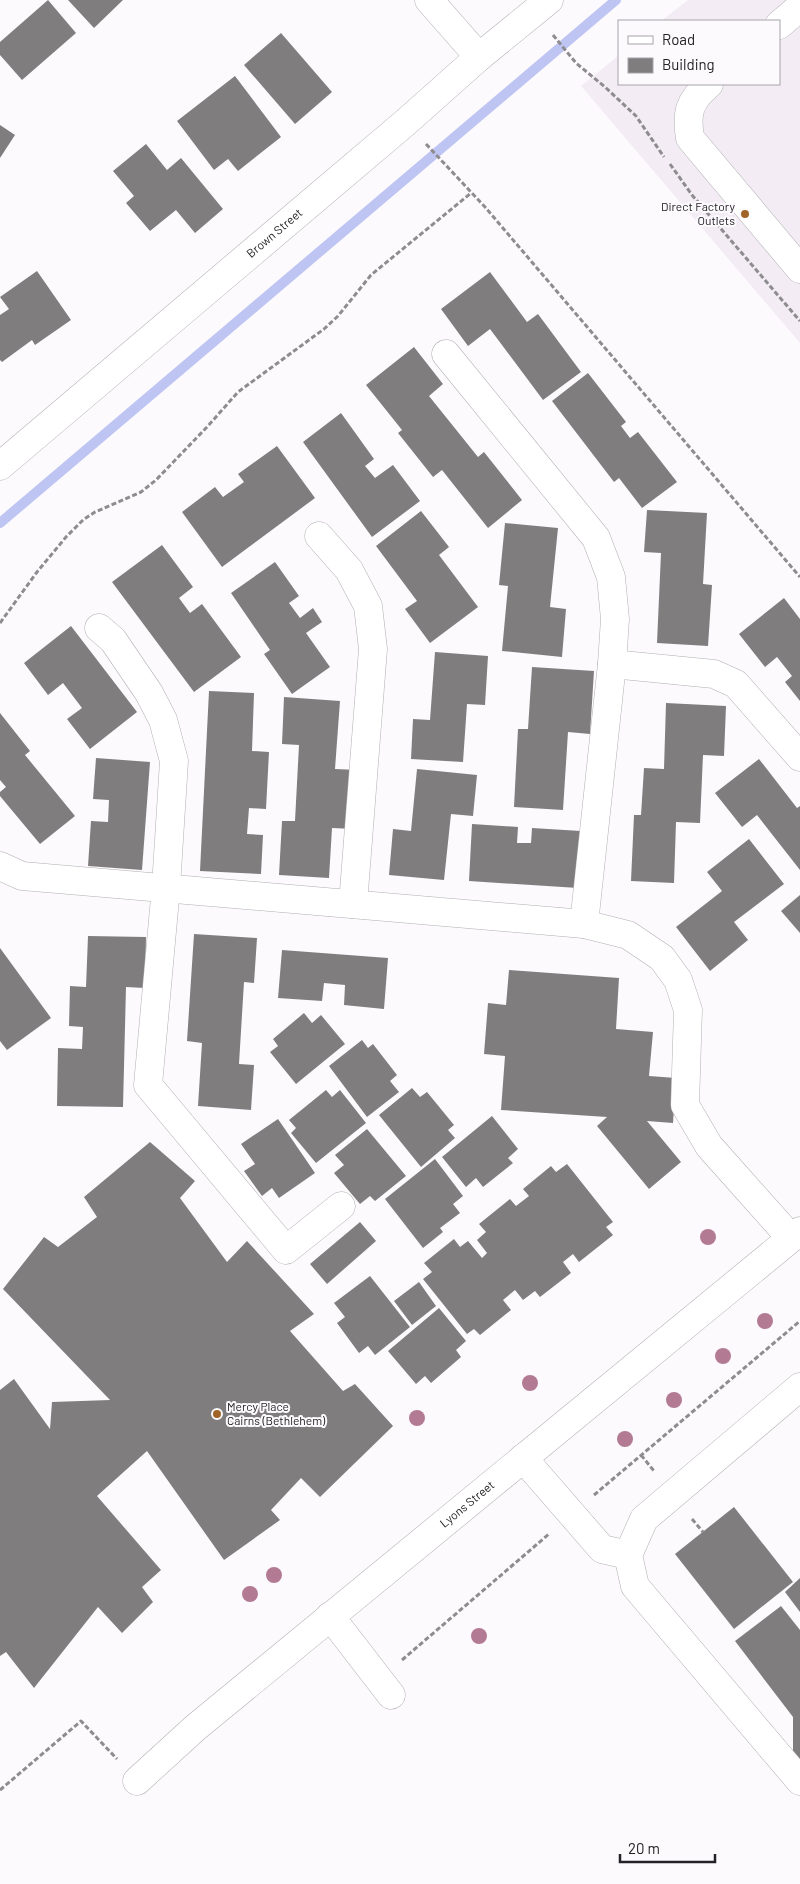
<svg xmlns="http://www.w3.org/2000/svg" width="800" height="1884" viewBox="0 0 800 1884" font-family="Barlow,sans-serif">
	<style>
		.built { fill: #f3ecf5 }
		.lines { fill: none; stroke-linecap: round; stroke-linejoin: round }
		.stream { stroke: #bec5f3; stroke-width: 10 }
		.building { fill: #807d7f }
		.minor-casing { stroke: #b1afb2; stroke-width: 29 }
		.path { stroke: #8e8c8f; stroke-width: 3; stroke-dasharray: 5 2.5; stroke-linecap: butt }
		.minor { stroke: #fff; stroke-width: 28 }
		.tree { fill: #b37a94 }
		.poi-dot { fill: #a16428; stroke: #fdfafe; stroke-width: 2 }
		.labels { text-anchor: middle; stroke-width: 4; stroke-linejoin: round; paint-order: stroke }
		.poi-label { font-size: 12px; fill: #232224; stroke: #fdfafe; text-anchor: end }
		.street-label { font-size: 12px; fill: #232224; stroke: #fdfafe }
	</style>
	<rect width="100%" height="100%" fill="#fdfafe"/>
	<path class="built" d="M688,0H800V343L581,86L619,55V84H779V21H661Z"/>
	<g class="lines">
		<path class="stream" d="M0,523L616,0"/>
	</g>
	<g class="building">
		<path d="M48,0L76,33L22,80L0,55V42Z"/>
		<path d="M68,0H123L94,28Z"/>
		<path d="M281,33L332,92L295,124L244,65Z"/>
		<path d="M235,76L281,137L238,171L228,159L214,170L177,121Z"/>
		<path d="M0,125L15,135L0,158Z"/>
		<path d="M146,144L167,170L181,158L223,209L195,233L176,210L150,231L126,203L134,196L113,171Z"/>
		<path d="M37,271L71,320L35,345L32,340L2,362L0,360V315L9,309L0,297Z"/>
		<path d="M490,272L527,322L538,314L581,372L543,400L490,329L468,346L441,309Z"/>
		<path d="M414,347L443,384L429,396L478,457L484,452L522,500L488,528L442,470L433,477L398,433L402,430L366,385Z"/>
		<path d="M588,373L626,422L621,426L630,438L638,432L677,482L642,508L619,478L614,482L552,401Z"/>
		<path d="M341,413L374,459L365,466L375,478L393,465L420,501L372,537L303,442Z"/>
		<path d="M277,446L315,498L222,567L182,512L215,487L223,497L244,482L238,474Z"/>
		<path d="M647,510L707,513L703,584L712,585L708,646L657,643L661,553L644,552Z"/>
		<path d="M421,511L449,547L439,555L478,607L430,643L405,609L417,601L376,546Z"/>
		<path d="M505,523L558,528L550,607L566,609L562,657L502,651L508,586L499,585Z"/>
		<path d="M162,545L193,587L179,598L190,613L202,604L241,657L194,692L112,582Z"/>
		<path d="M275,562L299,596L289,603L300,618L313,608L322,622L306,633L330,667L292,694L264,654L270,650L231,593Z"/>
		<path d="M784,598L800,619V701L785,682L792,676L777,657L765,667L739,634Z"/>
		<path d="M71,626L137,712L90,749L67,719L82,708L63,683L48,695L24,663Z"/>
		<path d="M435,652L488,656L485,705L467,704L463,762L411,759L413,719L430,720Z"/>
		<path d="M532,667L594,671L590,734L568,732L563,810L514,807L518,729H528Z"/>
		<path d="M209,691L254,693L252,751L269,752L266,809L249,808L247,834L263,835L261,874L200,871Z"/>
		<path d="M284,697L340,701L335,769L358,770L354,829L332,828L329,878L279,875L282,821H295L299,745L282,744Z"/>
		<path d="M666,703L726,706L724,756L703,755L700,823L676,822L674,883L631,881L634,815H641L644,768L664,769Z"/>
		<path d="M0,713L30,751L25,755L75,816L40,844L0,796V792L6,787L0,780Z"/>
		<path d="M96,758L150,762L142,870L88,866L91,821L108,822L109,800L93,799Z"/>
		<path d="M759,759L797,808L800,806V870L757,815L742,827L715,793Z"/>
		<path d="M417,769L477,775L473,816L451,814L444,880L389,875L393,829L411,831Z"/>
		<path d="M472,824L518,827L517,843H531L532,828L581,831L578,888L469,881Z"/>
		<path d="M749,839L784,884L734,922L748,940L710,971L676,927L722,891L707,872Z"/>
		<path d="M800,895V933L781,911Z"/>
		<path d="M194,934L257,938L254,983L244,982L239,1064L254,1065L251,1110L198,1106L202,1043L187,1041Z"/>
		<path d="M88,936L146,937L145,988L126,987L123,1107L57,1106L58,1048L82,1049L83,1027L69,1026L70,986L86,987Z"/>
		<path d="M0,948L51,1018L7,1050L0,1041Z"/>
		<path d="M282,950L388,958L384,1009L344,1005L345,985L324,983L322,1001L278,998Z"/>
		<path d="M509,970L619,978L616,1029L653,1032L649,1076L676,1078L673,1123L647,1121L681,1162L649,1189L597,1126L607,1117L501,1110L505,1056L484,1054L488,1003L506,1005Z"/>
		<path d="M304,1013L312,1023L321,1015L345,1044L296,1084L270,1052L278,1046L273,1039Z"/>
		<path d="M362,1040L368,1048L373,1044L397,1075L390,1081L399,1092L367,1117L329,1066Z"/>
		<path d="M412,1088L420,1097L427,1092L454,1125L448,1130L455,1138L421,1167L379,1115Z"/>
		<path d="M326,1090L332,1097L340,1090L366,1123L316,1163L291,1133L296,1128L289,1120Z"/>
		<path d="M492,1116L518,1149L508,1158L513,1163L483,1187L476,1178L466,1187L442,1157Z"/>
		<path d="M278,1119L315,1173L279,1198L272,1188L262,1196L244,1171L255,1164L241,1144Z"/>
		<path d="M367,1129L406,1176L375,1201L370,1196L360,1204L334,1173L344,1165L335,1155Z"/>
		<path d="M150,1142L195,1181L180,1198L227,1262L247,1241L314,1314L290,1331L343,1391L355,1384L393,1426L320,1497L301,1478L271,1510L280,1520L224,1560L147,1451L97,1496L161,1570L142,1587L153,1602L122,1633L98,1607L34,1688L6,1652L0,1656V1390L14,1379L50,1429L52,1402L110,1400L3,1289L44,1237L58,1247L97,1217L84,1197Z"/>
		<path d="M435,1159L463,1196L453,1204L460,1213L440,1228L443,1232L423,1248L385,1199Z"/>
		<path d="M567,1164L613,1222L606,1227L613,1235L579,1262L573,1254L563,1262L571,1273L540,1297L535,1291L523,1300L515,1290L503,1300L511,1310L480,1335L474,1329L467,1334L423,1279L432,1272L424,1263L454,1239L460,1247L468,1241L482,1258L487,1253L477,1240L486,1232L479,1224L510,1199L516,1206L529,1196L523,1189L551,1166L556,1172Z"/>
		<path d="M360,1222L376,1241L327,1284L310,1264Z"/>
		<path d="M370,1276L410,1327L375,1355L368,1346L359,1353L337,1323L345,1317L334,1303Z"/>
		<path d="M419,1282L436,1306L412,1325L394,1301Z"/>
		<path d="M439,1308L466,1341L456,1350L461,1357L431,1383L425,1376L416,1384L388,1351Z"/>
		<path d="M734,1507L793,1582L734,1629L675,1554Z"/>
		<path d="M800,1578V1612L785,1592Z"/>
		<path d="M781,1606L800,1630V1768L793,1767V1717L735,1641Z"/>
	</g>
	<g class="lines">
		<defs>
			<g id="minor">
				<path d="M429,0L479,57"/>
				<path d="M779,25L800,7"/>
				<path d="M709,84C689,101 686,113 690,138L800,269"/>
				<path d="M446,354L596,538L611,577L615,619L612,664L584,924"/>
				<path id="s1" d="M0,466L406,122L479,57L549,0"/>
				<path d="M319,536L349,570L368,606L373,649L353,904"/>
				<path d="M99,628L113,640L149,693L163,720L174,761L166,887L148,1085L286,1250L341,1206"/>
				<path d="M612,664L714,674L736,684L800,757"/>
				<path d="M0,866L22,876L584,924L628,935L662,958L678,980L688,1010L685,1105L709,1146L791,1238"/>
				<path d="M800,1387L644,1519L628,1555L635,1586L800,1781"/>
				<path d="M523,1458L602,1549L628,1555"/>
				<path d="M330,1616L391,1695"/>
				<path id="s2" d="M137,1781L195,1728L800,1231"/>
			</g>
		</defs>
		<use href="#minor" class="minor-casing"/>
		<g class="path">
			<path d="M553,35L576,63L605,87L636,116L664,157"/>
			<path d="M426,144L485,207L800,577"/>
			<path d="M670,164L692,195L800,321"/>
			<path d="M0,623L37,572L66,537L83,520L95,512L141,492L156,480L207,427L238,392L324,329L338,316L371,275L471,193"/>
			<path d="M641,1455L654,1471"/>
			<path d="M594,1495L800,1321"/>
			<path d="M692,1519L703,1532"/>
			<path d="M402,1660L549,1534"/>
			<path d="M0,1790L81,1721L117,1759"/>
		</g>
		<use href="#minor" class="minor"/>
	</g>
	<g class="tree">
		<circle cx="708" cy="1237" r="8"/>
		<circle cx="765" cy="1321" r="8"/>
		<circle cx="723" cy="1356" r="8"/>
		<circle cx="530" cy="1383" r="8"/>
		<circle cx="674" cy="1400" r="8"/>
		<circle cx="417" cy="1418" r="8"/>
		<circle cx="625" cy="1439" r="8"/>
		<circle cx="274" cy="1575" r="8"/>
		<circle cx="250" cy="1594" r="8"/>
		<circle cx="479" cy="1636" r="8"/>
	</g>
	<g class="poi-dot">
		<circle cx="745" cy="214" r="5"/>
		<circle cx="217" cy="1414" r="5"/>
	</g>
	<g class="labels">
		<g class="poi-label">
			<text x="735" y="211">Direct Factory<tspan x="735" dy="14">Outlets</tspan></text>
			<text x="227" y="1411" text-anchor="start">Mercy Place<tspan x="227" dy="14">Cairns (Bethlehem)</tspan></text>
		</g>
		<g class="street-label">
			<text dy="4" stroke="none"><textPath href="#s1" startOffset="360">Brown Street</textPath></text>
			<text dy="4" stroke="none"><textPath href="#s2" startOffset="431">Lyons Street</textPath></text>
		</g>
	</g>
	<rect x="618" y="20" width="162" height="65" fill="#fdfafe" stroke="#a6a4a7"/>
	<rect x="628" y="36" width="25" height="8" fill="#ffffff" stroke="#a6a4a7"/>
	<text x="662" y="45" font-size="15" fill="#232224">Road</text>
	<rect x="628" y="58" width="25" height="15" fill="#807d7f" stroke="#a6a4a7"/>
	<text x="662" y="70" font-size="15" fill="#232224">Building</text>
	<path d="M620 1854v8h95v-8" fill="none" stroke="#232224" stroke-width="2.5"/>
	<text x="628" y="1854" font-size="15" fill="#232224" stroke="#fdfafe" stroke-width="4" paint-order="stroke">20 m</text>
</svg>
